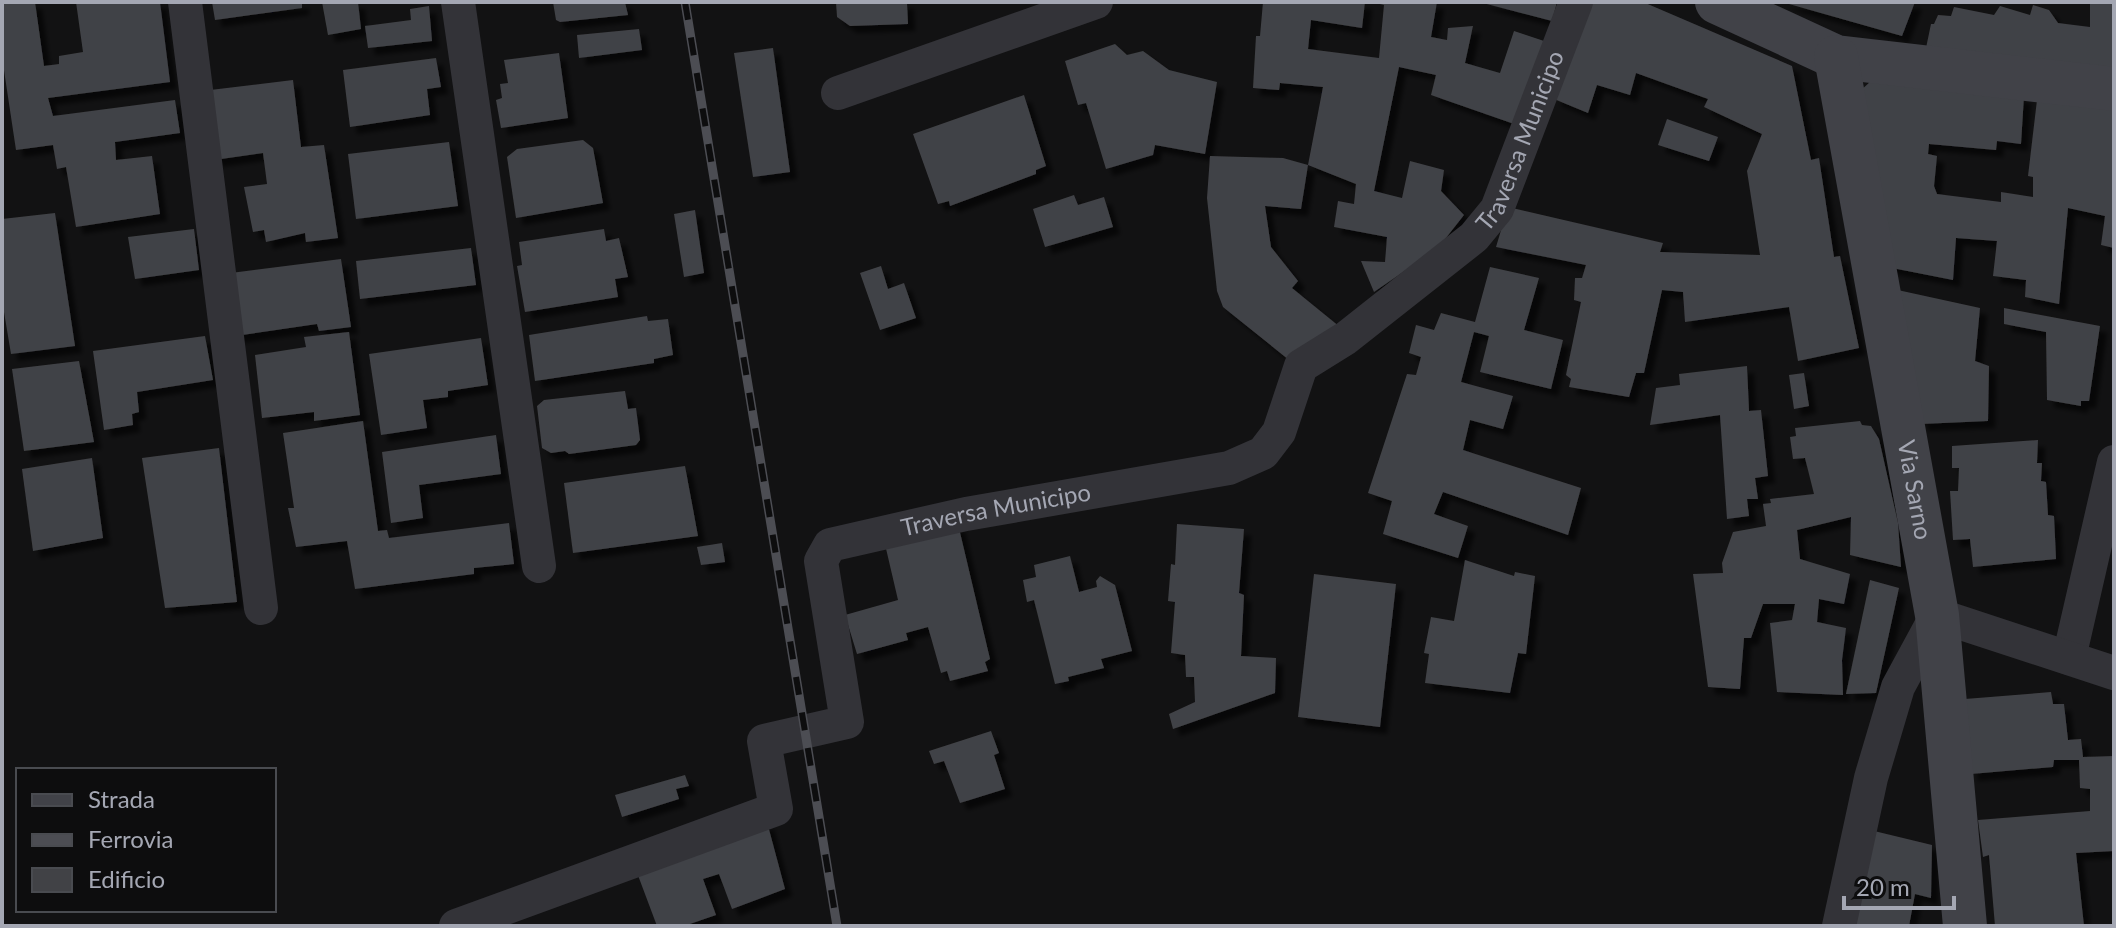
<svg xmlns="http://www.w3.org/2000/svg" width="2116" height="928" viewBox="0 0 2116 928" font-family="Lato,sans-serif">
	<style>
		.building { fill: #414246; filter: url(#shadow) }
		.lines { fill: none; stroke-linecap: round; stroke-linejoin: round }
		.minor { stroke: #333338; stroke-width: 34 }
		.secondary { stroke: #414248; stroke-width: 44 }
		.rail-casing { stroke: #4c4d53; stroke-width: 9 }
		.rail { stroke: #0d0d0e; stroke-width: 6; stroke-dasharray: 18; stroke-linecap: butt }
		.labels { text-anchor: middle; stroke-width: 6; stroke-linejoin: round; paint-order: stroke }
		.street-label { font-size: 24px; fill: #a4a7b3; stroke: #0d0d0e }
	</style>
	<defs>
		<filter id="shadow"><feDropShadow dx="7" dy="7" stdDeviation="2" flood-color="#0009"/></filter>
	</defs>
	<rect width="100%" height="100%" fill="#121213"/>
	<g class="building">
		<path d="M2,2H35L44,66L59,64V56L83,52L76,2H160L170,82L48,98L53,116L175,100L180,133L115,142L116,160L152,156L160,214L76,227L66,167L57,169L53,145L16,150L2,57Z"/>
		<path d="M212,2H302V8L215,20Z"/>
		<path d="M322,2H358L361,29L328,35Z"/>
		<path d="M553,2H625L628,15L560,22L556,20Z"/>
		<path d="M836,2H907L908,24L850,26L837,17Z"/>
		<path d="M1263,2H1365L1362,28L1311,20L1308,49L1379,58L1384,5L1372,2H1437L1431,37L1447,40L1448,28L1473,26L1465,63L1500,73L1514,31L1544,41L1517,125L1431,95L1436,75L1399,67L1374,191L1402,198L1410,161L1444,170L1441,191L1464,215L1438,248L1374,292L1361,261L1385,262L1387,237L1334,227L1338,201L1354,204L1356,184L1308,165L1323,87L1280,83L1279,90L1253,88L1256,36H1260Z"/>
		<path d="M1479,2H1557L1552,21Z"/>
		<path d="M1586,2H1643L1792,66L1811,160L1819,158L1834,257L1840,256L1859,348L1798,361L1789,307L1685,322L1683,292L1662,290L1644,373H1636L1629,397L1569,387L1571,379L1566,375L1581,302L1574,300L1575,278H1582L1586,265L1496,247L1508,207L1663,243L1660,252L1760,255L1747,171L1762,134L1704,107L1708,99L1636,73L1630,95L1597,85L1588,113L1554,99Z"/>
		<path d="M1782,2H1915L1902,36Z"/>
		<path d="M2090,2H2114V74L1926,48L1931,24H1934L1938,15L1951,16L1954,7L1994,15L2000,6L2030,15L2033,5L2049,10L2058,23L2090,27Z"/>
		<path d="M429,6L432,41L368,48L365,26L411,20L410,9Z"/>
		<path d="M639,29L642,50L579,58L577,35Z"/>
		<path d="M1115,44L1127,55L1143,51L1169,70L1217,82L1205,154L1155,145L1153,155L1106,169L1086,103L1078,105L1065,61Z"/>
		<path d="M773,48L790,172L753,177L734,53Z"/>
		<path d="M559,53L568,118L501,128L496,100L502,98L500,84L508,83L504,60Z"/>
		<path d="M436,58L441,87L427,89L430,115L350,127L343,70Z"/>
		<path d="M293,80L301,147L324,145L338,238L306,242L305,233L266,242L264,230L253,232L244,187L267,184L263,153L214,160L202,91Z"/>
		<path d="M1871,81L2024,96L2021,144L1997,141L1996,150L1929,144L1928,154L1937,156L1934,186L1937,194L2001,202V192L2033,197V177L2028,176L2037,100L2114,108V248L2101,245L2105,216L2068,208L2059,304L2025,297L2026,280L1993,276L1997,241L1956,238L1953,280L1882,266L1859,92Z"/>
		<path d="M1024,95L1046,166L1036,170V174L950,206L949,201L938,204L913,134Z"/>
		<path d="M1667,119L1718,137L1709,161L1658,145Z"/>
		<path d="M583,140L593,148L603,203L516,218L507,157L517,149Z"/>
		<path d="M449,142L458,206L356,219L348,154Z"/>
		<path d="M1210,156L1283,158L1308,165L1301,209L1265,206L1271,247L1298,281L1292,288L1340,327L1289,360L1223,307L1217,291L1207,198Z"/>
		<path d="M1074,195L1078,205L1104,197L1113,227L1045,247L1033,209Z"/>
		<path d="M695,210L704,273L684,277L674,214Z"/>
		<path d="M55,213L75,346L11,354L2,300V219Z"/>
		<path d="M194,229L199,270L135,279L128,237Z"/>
		<path d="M604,229L606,241L619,238L628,277L615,279L618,297L525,312L517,266L522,265L519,242Z"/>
		<path d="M471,248L476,285L360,299L356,261Z"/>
		<path d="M341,259L351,327L319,331L317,324L235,336L223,274Z"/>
		<path d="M881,266L888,289L904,283L916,318L880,330L860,273Z"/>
		<path d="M1490,267L1539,278L1524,330L1563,340L1551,389L1480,372L1489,336L1474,332L1461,382L1513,396L1503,429L1470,420L1463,450L1581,488L1568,535L1443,492L1434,514L1468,526L1458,558L1383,534L1392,501L1368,493L1407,374L1416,375L1421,357L1409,353L1416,325L1434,330L1441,313L1475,322Z"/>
		<path d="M1893,289L1980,308L1975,361L1989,366L1988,421L1921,424Z"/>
		<path d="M2004,308L2100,326L2089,401H2081V406L2047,400L2046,332L2004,324Z"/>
		<path d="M647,316L648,321L668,319L673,355L654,359V363L535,381L529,335Z"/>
		<path d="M349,332L360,415L314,421V412L262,418L255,355L306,347L304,337Z"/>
		<path d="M205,336L213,380L137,392L139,412L132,414L133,425L104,430L93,351Z"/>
		<path d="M481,338L488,385L448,391V397L423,400L427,428L381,435L369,354Z"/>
		<path d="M79,361L94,442L24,451L12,369Z"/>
		<path d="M1747,366L1749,411L1761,410L1768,476L1755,478L1758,499H1747L1749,516L1727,519L1720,415L1650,425L1656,388L1680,385L1679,374Z"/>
		<path d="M1804,373L1809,406L1794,409L1789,375Z"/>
		<path d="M625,391L628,409L636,408L640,440L636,445L569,454L565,451L551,453L542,448L537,406L544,400Z"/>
		<path d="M363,421L378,531L387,530L389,538L509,523L514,564L474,568V574L355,589L347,541L296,547L288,508H294L283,433Z"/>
		<path d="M1860,421L1862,425L1871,426L1879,439L1898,523L1901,567L1850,555L1851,517L1797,530L1800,559L1850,574L1844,604L1819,599L1817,622L1846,628L1842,660L1843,695L1777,692L1770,623L1792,620L1795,604H1763L1751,638H1744L1740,689L1708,687L1693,574L1723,573L1722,563L1733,532L1766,526L1763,504L1771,503L1770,499L1814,494L1805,458L1793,459L1790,437L1796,436L1795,428Z"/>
		<path d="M496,435L501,474L419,485L423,518L391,523L382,452Z"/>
		<path d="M2038,440L2037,463H2042L2041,481L2046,482L2048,515L2054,516L2056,559L1973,567L1970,539L1953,540L1950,491H1958L1959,468H1952V446Z"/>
		<path d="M219,448L237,602L165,608L142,458Z"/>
		<path d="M92,458L103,538L33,551L22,469Z"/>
		<path d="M685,466L698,536L573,553L564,483Z"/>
		<path d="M958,524L990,659L985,662L988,671L950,681L947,671L941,673L928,627L906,633L908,640L857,654L845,615L898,600L884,540Z"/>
		<path d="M1177,524L1244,529L1239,593L1244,595L1241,656L1276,658L1275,693L1173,729L1169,714L1195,702L1194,677H1186L1185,655L1171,653L1175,602L1168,601L1171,564L1175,565Z"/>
		<path d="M722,543L725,562L701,565L697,547Z"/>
		<path d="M1070,556L1079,592L1097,587L1096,581L1100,576L1115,585L1132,651L1101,659L1104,668L1068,677L1069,681L1055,684L1034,600L1027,602L1023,580L1036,577L1034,565Z"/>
		<path d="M1465,560L1514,576L1515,572L1535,576L1526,654L1518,653L1510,693L1425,683L1429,654L1424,653L1431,617L1454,621Z"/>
		<path d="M1314,574L1396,584L1380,727L1298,717Z"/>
		<path d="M1870,580L1899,588L1876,693L1846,694Z"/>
		<path d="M2051,692L2053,704H2064L2068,740L2081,739L2083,757L2114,756V851L2076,853L2084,926H1995L1989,855L1983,857L1978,820L2090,811V789L2080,788L2079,760H2054L2053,767L1971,774L1965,699Z"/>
		<path d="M991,731L999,753L994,755L1005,789L960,803L944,761L934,764L929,751Z"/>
		<path d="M685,775L689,786L676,789L679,799L622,817L615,795Z"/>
		<path d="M767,822L785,889L732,909L719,874L703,879L716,915L684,926H657L636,870Z"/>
		<path d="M1870,830L1932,845L1931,898L1915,894L1909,926H1853Z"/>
	</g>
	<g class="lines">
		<g class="minor">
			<path d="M185,2L261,608"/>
			<path d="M458,2L539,566"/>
			<path d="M838,93L1096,2"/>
			<path d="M2069,658L2114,462"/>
			<path id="s1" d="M456,926L776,809L764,741L847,722L821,561L830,545L966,514L1229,468L1263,453L1279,432L1301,366L1346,338L1474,237L1497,209L1576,2"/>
			<path d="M1839,926L1871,778L1898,687L1937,615L2114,673"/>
		</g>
		<g class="secondary">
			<path d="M1717,2L1836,57L2114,89"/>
			<path id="s2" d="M1836,57L1937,615L1965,926"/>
		</g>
		<defs>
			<path id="rail" d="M685,2L837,926"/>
		</defs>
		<use href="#rail" class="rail-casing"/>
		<use href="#rail" class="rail"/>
	</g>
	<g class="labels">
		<g class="street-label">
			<text dy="8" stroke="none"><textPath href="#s1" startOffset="1540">Traversa Municipo</textPath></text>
			<text dy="8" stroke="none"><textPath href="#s2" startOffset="440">Via Sarno</textPath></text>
			<text dy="8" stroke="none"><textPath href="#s1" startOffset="846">Traversa Municipo</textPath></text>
		</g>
	</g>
	<rect width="2116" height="928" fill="none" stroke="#a4a7b3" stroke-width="8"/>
	<rect x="16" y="768" width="260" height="144" fill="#0d0d0e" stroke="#494b50" stroke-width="2"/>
	<rect x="32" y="794" width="40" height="12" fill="#414248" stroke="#494b50" stroke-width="2"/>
	<text x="88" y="808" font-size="24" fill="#a4a7b3">Strada</text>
	<rect x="32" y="834" width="40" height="12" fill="#4c4d53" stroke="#494b50" stroke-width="2"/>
	<text x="88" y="848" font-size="24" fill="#a4a7b3">Ferrovia</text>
	<rect x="32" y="868" width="40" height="24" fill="#414246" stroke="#494b50" stroke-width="2"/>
	<text x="88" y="888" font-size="24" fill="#a4a7b3">Edificio</text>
	<path d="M1844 896v12h110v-12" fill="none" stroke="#a4a7b3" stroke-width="4"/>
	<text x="1856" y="896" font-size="24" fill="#a4a7b3" stroke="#0d0d0e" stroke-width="6" paint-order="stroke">20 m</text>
</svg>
